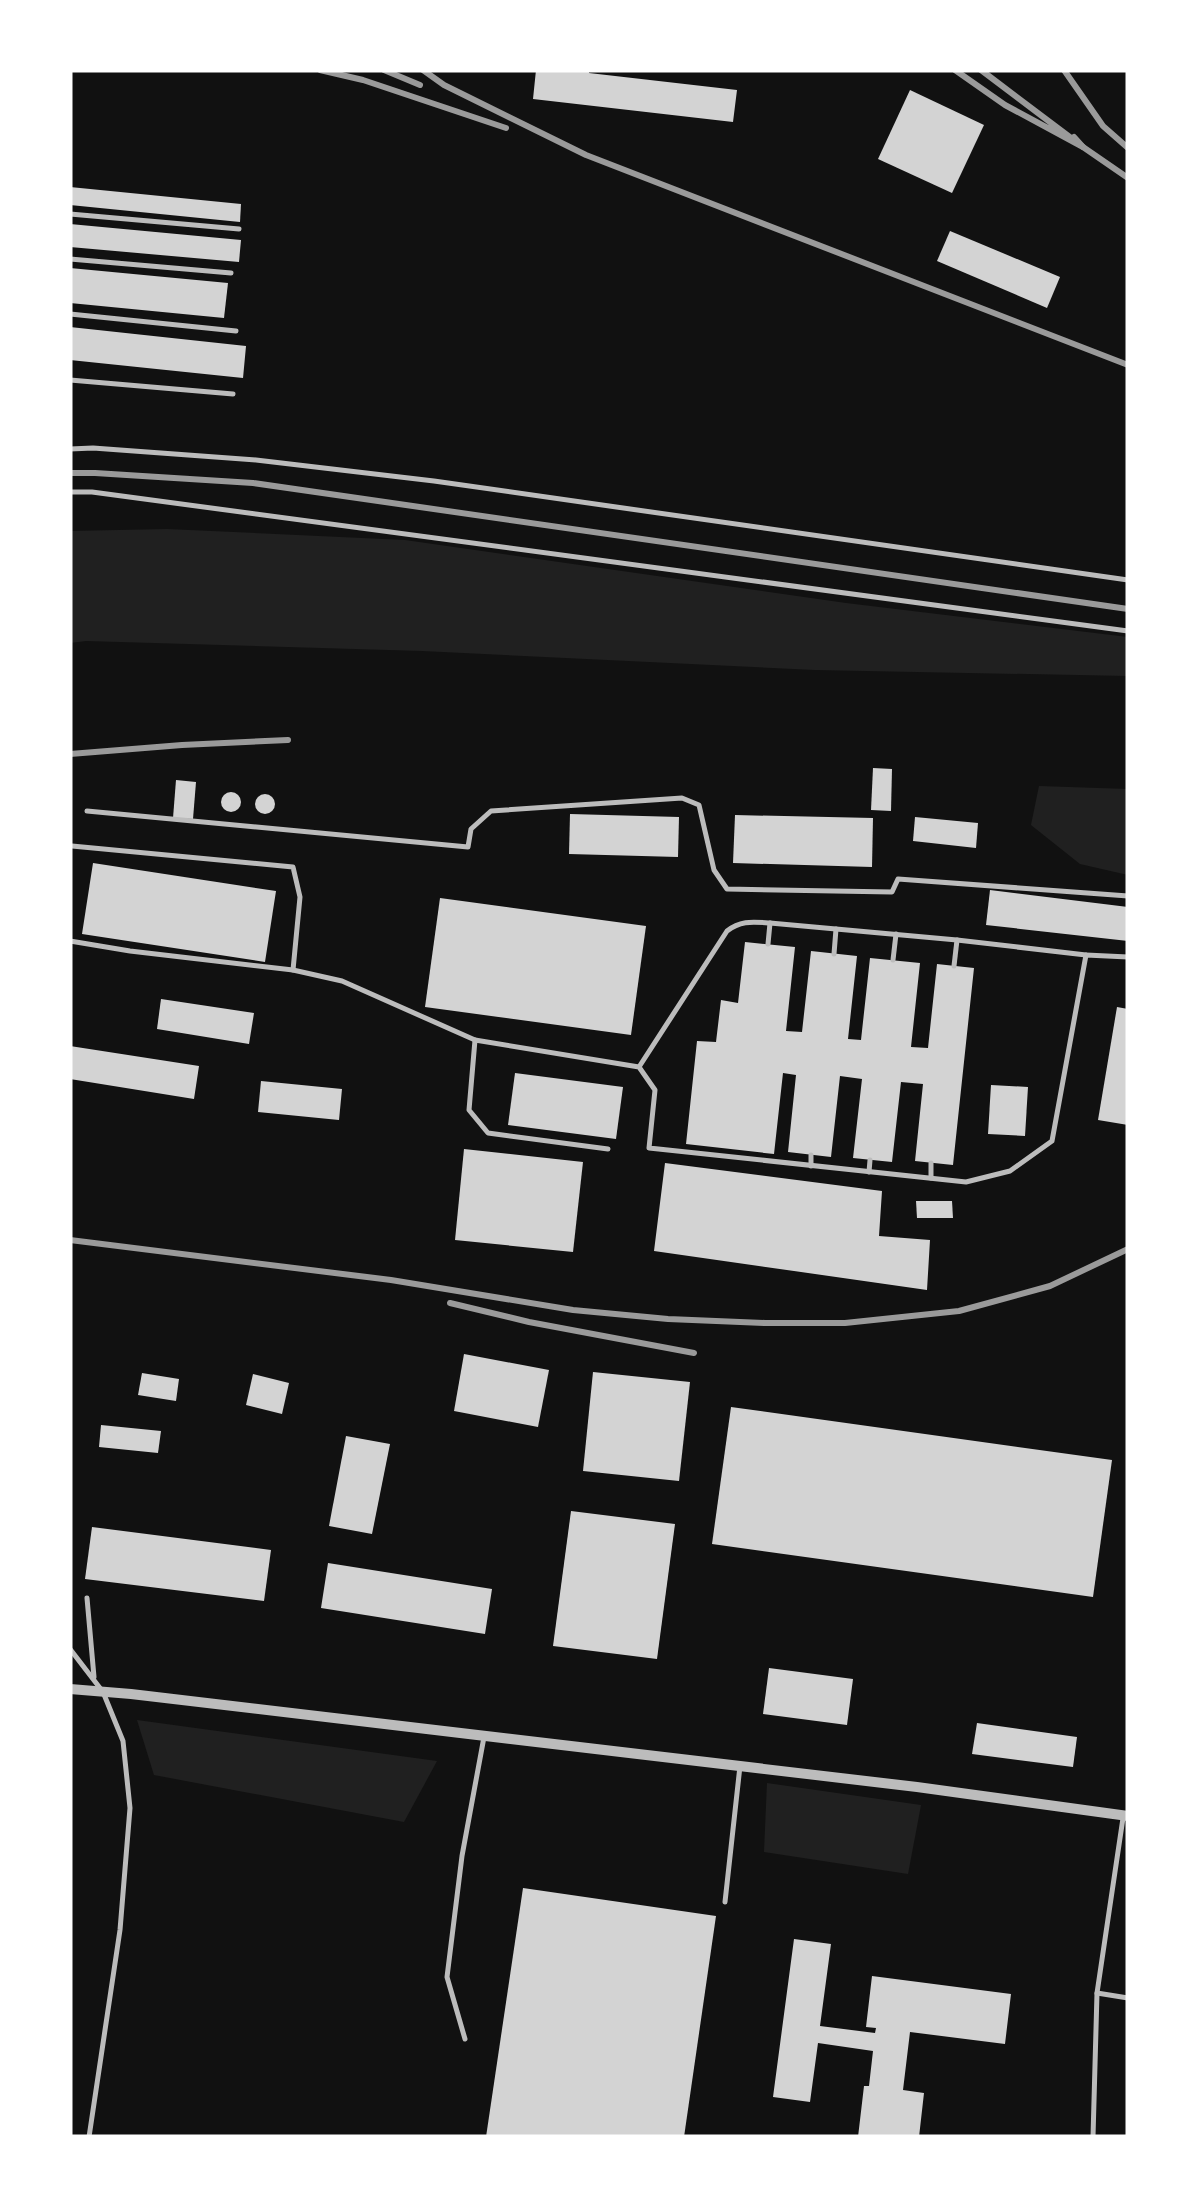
<svg xmlns="http://www.w3.org/2000/svg" width="1198" height="2207" viewBox="0 0 1198 2207" font-family="Ubuntu,sans-serif">
	<style>
		.green { fill: #202020 }
		.building { fill: #d3d3d3 }
		.lines { fill: none; stroke-linecap: round; stroke-linejoin: round }
		.service { stroke: #bcbcbc; stroke-width: 5 }
		.minor { stroke: #bcbcbc; stroke-width: 10 }
		.rail { stroke: #9a9a9a; stroke-width: 6 }
	</style>
	<rect width="100%" height="100%" fill="#111"/>
	<g class="green">
		<path d="M167,529L405,540L846,603L1128,637V676L815,670L422,651L86,641L70,643V531Z"/>
		<path d="M1039,786L1128,789V875L1080,864L1031,825Z"/>
		<path d="M137,1720L437,1761L404,1822L154,1775Z"/>
		<path d="M767,1783L921,1805L908,1874L764,1852Z"/>
	</g>
	<g class="building">
		<path d="M536,70H589V73L737,90L733,122L533,99Z"/>
		<path d="M910,90L984,125L952,193L878,159Z"/>
		<path d="M70,187L241,204L240,222L70,205Z"/>
		<path d="M70,224L241,240L239,262L70,247Z"/>
		<path d="M950,231L1060,277L1047,308L937,261Z"/>
		<path d="M70,268L228,283L224,318L70,303Z"/>
		<path d="M70,327L246,346L243,378L70,360Z"/>
		<path d="M873,768L892,769L891,811L871,810Z"/>
		<path d="M176,780L196,782L193,819L173,818Z"/>
		<circle cx="231" cy="802" r="10"/>
		<circle cx="265" cy="804" r="10"/>
		<path d="M570,814L679,817L678,857L569,854Z"/>
		<path d="M735,815L873,818L872,867L733,863Z"/>
		<path d="M915,817L978,823L976,848L913,841Z"/>
		<path d="M93,863L276,891L265,962L82,934Z"/>
		<path d="M990,890L1128,907V941L986,925Z"/>
		<path d="M440,898L646,926L631,1035L425,1007Z"/>
		<path d="M745,942L795,947L786,1031L802,1032L811,951L857,956L848,1039L861,1040L870,958L920,963L911,1047L928,1048L937,964L974,968L953,1165L915,1161L923,1084L901,1082L892,1162L853,1158L862,1079L840,1076L831,1157L788,1152L796,1075L783,1073L774,1154L686,1144L697,1041L716,1042L721,1000L738,1003Z"/>
		<path d="M161,999L254,1013L249,1044L157,1029Z"/>
		<path d="M1117,1007L1128,1009V1125L1098,1120Z"/>
		<path d="M70,1046L199,1066L194,1099L70,1079Z"/>
		<path d="M515,1073L623,1087L616,1139L508,1125Z"/>
		<path d="M261,1081L342,1089L339,1120L258,1112Z"/>
		<path d="M991,1085L1028,1087L1025,1136L988,1134Z"/>
		<path d="M464,1149L583,1162L573,1252L455,1240Z"/>
		<path d="M665,1163L882,1191L879,1236L930,1240L927,1290L654,1251Z"/>
		<path d="M916,1201H952L953,1218H917Z"/>
		<path d="M464,1354L549,1370L538,1427L454,1411Z"/>
		<path d="M593,1372L690,1382L679,1481L583,1471Z"/>
		<path d="M142,1373L179,1379L176,1401L138,1395Z"/>
		<path d="M253,1374L289,1383L282,1414L246,1405Z"/>
		<path d="M731,1407L1112,1460L1093,1597L712,1544Z"/>
		<path d="M101,1425L161,1431L158,1453L99,1447Z"/>
		<path d="M346,1436L390,1444L372,1534L329,1526Z"/>
		<path d="M571,1511L675,1524L657,1659L553,1646Z"/>
		<path d="M92,1527L271,1550L264,1601L85,1579Z"/>
		<path d="M328,1563L492,1589L485,1634L321,1608Z"/>
		<path d="M769,1668L853,1679L847,1725L763,1714Z"/>
		<path d="M977,1723L1077,1737L1073,1767L972,1754Z"/>
		<path d="M523,1888L716,1916L684,2137H486Z"/>
		<path d="M794,1939L831,1944L820,2026L875,2033L876,2028L866,2027L872,1976L1011,1994L1005,2044L910,2032L903,2090L924,2093L919,2137H858L864,2086H869L873,2051L818,2043L810,2102L773,2097Z"/>
	</g>
	<g class="lines">
		<g class="service">
			<path d="M70,214L239,229"/>
			<path d="M70,259L231,273"/>
			<path d="M70,314L236,331"/>
			<path d="M70,380L233,394"/>
			<path d="M70,449L93,448L256,460L434,481L1128,580"/>
			<path d="M70,492H92L1128,631"/>
			<path d="M87,811L468,847L471,829L491,811L682,798L699,805L714,870L727,889L892,892L898,879L1128,896"/>
			<path d="M72,846L293,867L300,897L293,970"/>
			<path d="M70,941L130,951L293,970L342,981L475,1040"/>
			<path d="M768,944L770,923"/>
			<path d="M834,954L836,929"/>
			<path d="M893,960L896,934"/>
			<path d="M954,966L957,940"/>
			<path d="M639,1067L727,931C741,920 753,922 770,923L957,940L1086,955"/>
			<path d="M608,1149L488,1133L469,1110L475,1040L639,1067L655,1090L649,1148L966,1182L1010,1171L1052,1141L1086,955L1128,957"/>
			<path d="M811,1166V1155"/>
			<path d="M869,1172L870,1160"/>
			<path d="M931,1178V1163"/>
			<path d="M87,1598L94,1677"/>
			<path d="M70,1649L103,1692L123,1741L130,1808L120,1930L89,2137"/>
			<path d="M1123,1818L1097,1993L1128,1998"/>
			<path d="M725,1902L740,1766"/>
			<path d="M465,2039L447,1977L462,1856L484,1737"/>
			<path d="M1093,2137L1097,1993"/>
		</g>
		<path class="minor" d="M70,1689L131,1694L917,1787L1128,1816"/>
		<g class="rail">
			<path d="M320,70L363,80L506,128"/>
			<path d="M384,70L420,85"/>
			<path d="M423,70L444,85L586,155L1128,365"/>
			<path d="M955,70L1005,105L1083,147L981,70"/>
			<path d="M1064,70L1103,126L1128,148"/>
			<path d="M1074,137L1083,147L1128,178"/>
			<path d="M70,473H95L253,483L1128,609"/>
			<path d="M70,754L182,745L288,740"/>
			<path d="M70,1240L391,1280L573,1310L668,1319L765,1323H845L959,1311L1050,1286L1128,1249"/>
			<path d="M450,1303L529,1322L694,1353"/>
		</g>
	</g>
	<rect width="1198" height="2207" fill="none" stroke="#ffffff" stroke-width="145"/>
</svg>
